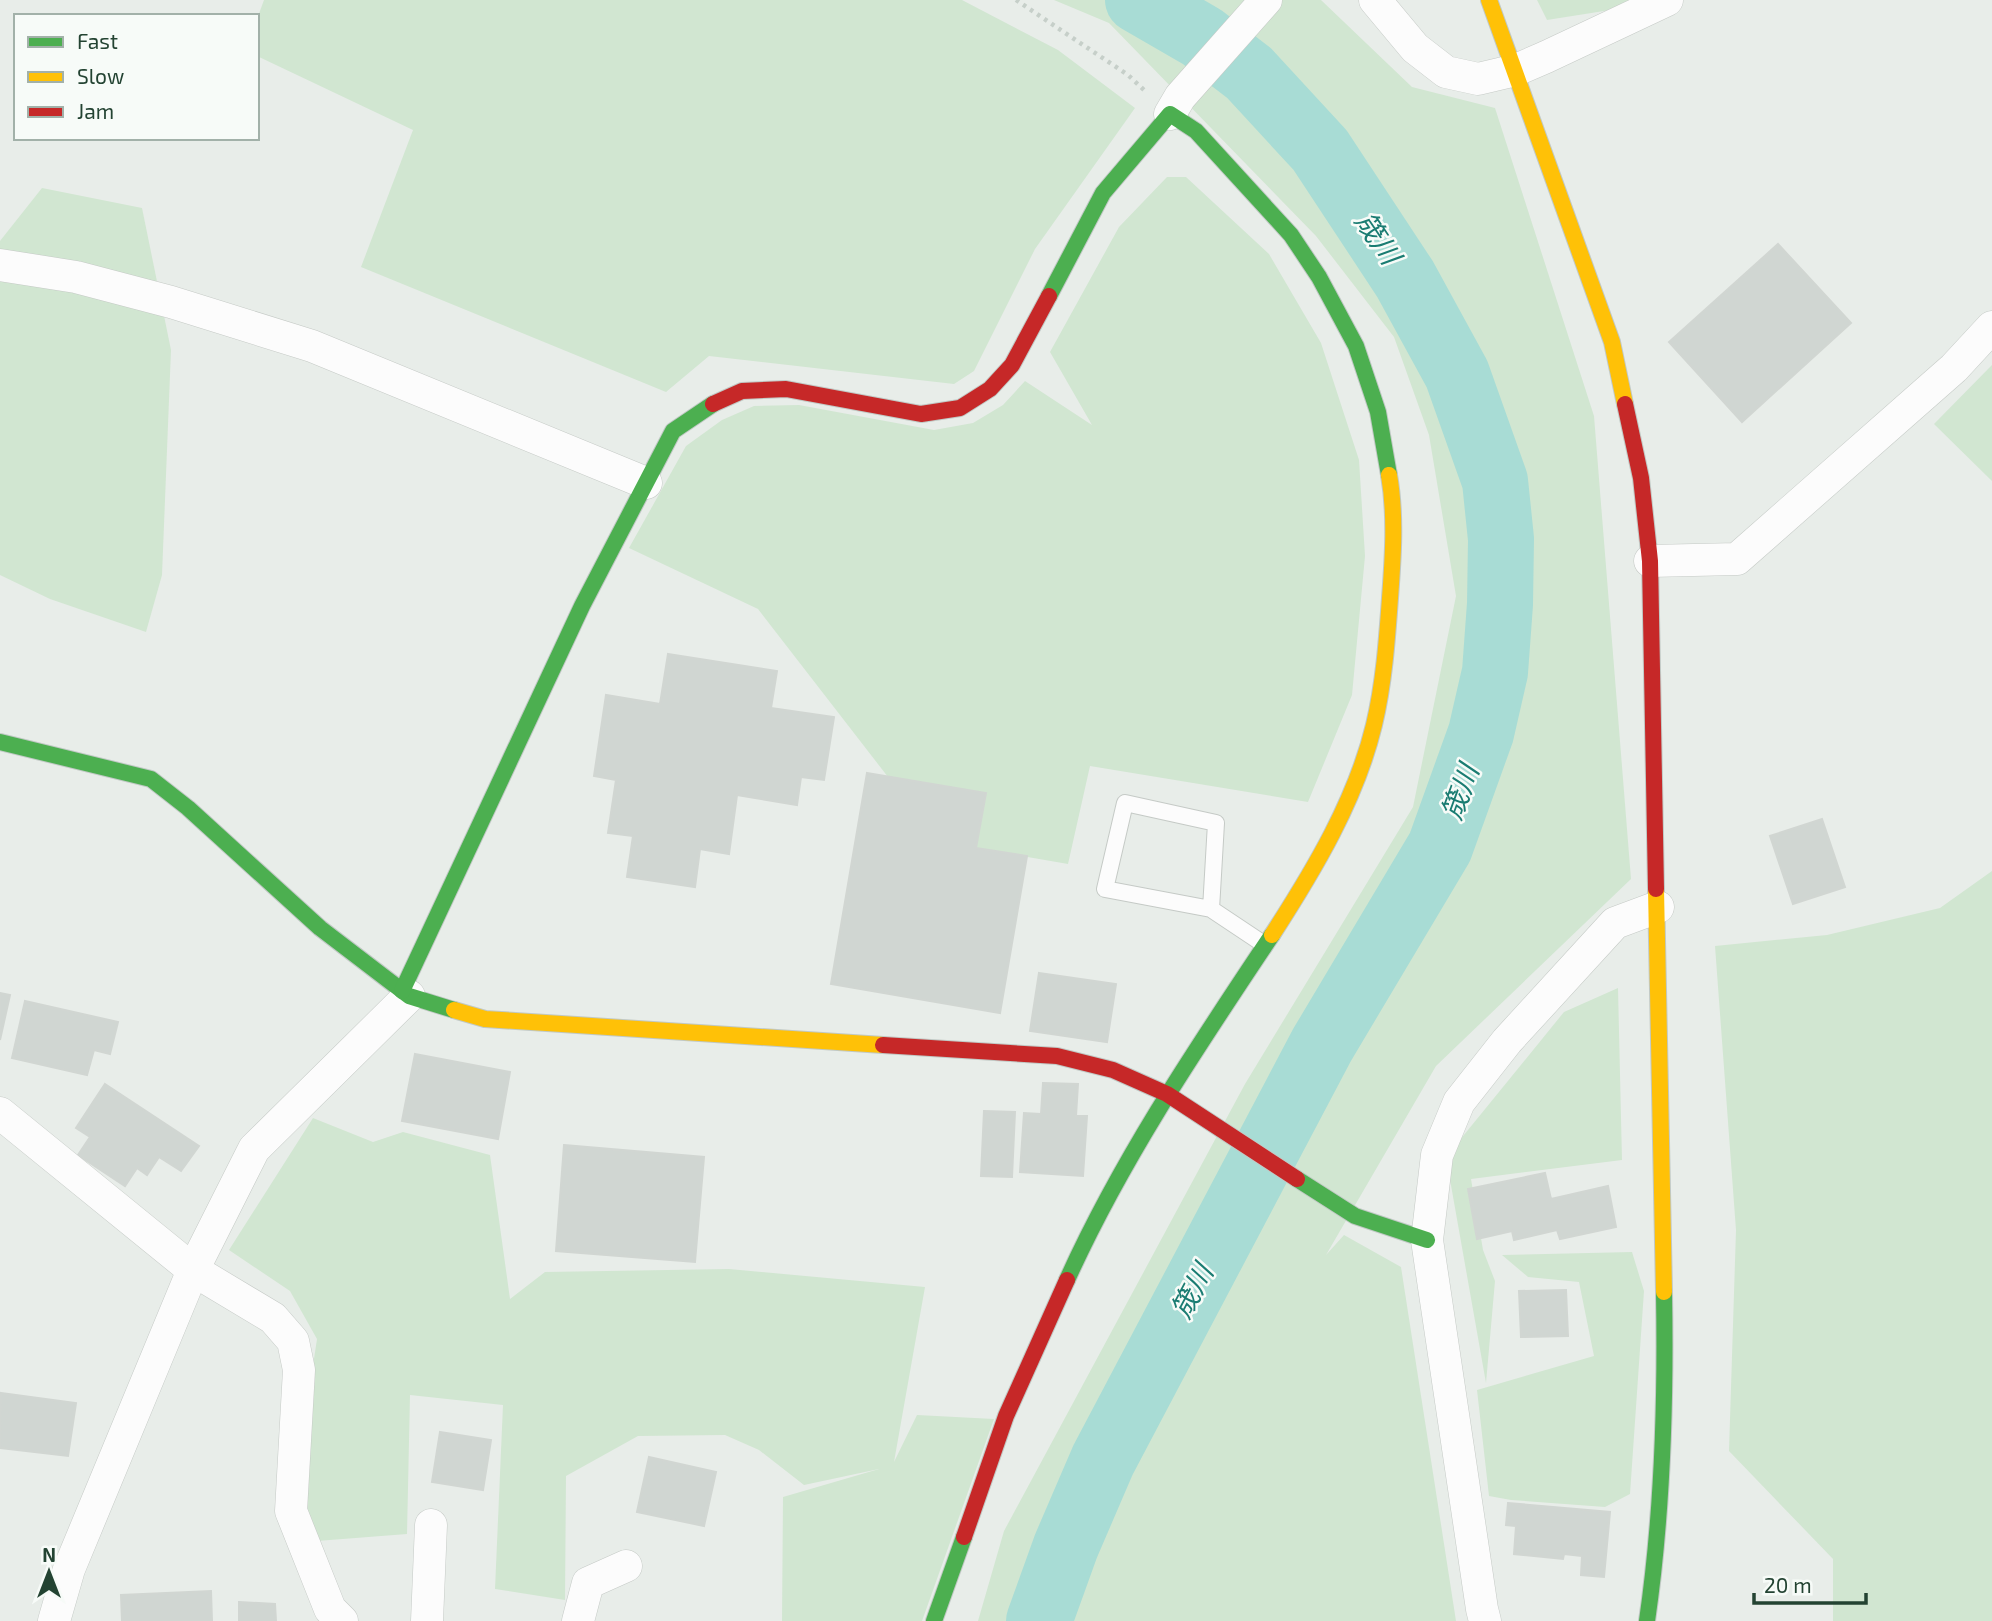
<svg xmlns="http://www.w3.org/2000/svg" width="1992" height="1621" viewBox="0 0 1992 1621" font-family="'Exo 2','Noto Sans JP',sans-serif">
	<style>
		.green { fill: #d1e6d1 }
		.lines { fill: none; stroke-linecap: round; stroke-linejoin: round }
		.river { stroke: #a8dcd5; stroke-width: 66 }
		.building { fill: #d0d6d2; stroke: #d1d6d2; stroke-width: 2 }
		.lane-casing { stroke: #c5cac6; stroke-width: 18 }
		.street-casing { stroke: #c5cac6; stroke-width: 33 }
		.fast-casing { stroke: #c1c9c5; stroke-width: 18 }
		.slow-casing { stroke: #c1c9c5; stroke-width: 18 }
		.jam-casing { stroke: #c1c9c5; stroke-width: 18 }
		.path { stroke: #c6cfc9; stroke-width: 4.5; stroke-dasharray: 3.5 5; stroke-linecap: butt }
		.lane { stroke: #fcfcfc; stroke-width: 16 }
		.street { stroke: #fcfcfc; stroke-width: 32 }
		.fast { stroke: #4caf50; stroke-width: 16 }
		.slow { stroke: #ffc107; stroke-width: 16 }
		.jam { stroke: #c62828; stroke-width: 16 }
		.labels { text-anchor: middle; stroke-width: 5; stroke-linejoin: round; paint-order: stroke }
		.water-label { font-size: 28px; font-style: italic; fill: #1a7c72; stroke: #f7fbf8 }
	</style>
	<rect width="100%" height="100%" fill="#e8ede9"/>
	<g class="green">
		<path d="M264,0H962L1058,50L1135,108L1035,249L974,371L954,384L709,356L666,392L361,267L413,130L257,56V19Z"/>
		<path d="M1054,0H1321L1412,87L1495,108L1594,416L1631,879L1436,1066L1326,1255L1344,1235L1401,1267L1456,1621H978L1004,1531L1245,1084L1413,807L1456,596L1429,435L1394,337L1316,236L1109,23Z"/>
		<path d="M1537,0H1636L1623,8L1547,20Z"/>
		<path d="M1167,177H1186L1269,254L1321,343L1359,460L1365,556L1352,695L1308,802L1090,766L1068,864L976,848L986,793L888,777L758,609L629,548L686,446L722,420L754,406L799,405L934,430L973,423L1003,405L1025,381L1092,425L1050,352L1119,227Z"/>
		<path d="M42,188L142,208L171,350L162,575L146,632L50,599L0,575V241Z"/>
		<path d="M1992,365V481L1934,424Z"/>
		<path d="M1992,871V1621H1833V1559L1729,1451L1736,1230L1715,946L1827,935L1940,908Z"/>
		<path d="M1618,988L1622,1160L1471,1179L1483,1250L1495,1281L1486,1383L1446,1157L1564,1012Z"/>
		<path d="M313,1118L373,1142L403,1132L490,1155L510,1299L545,1272L729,1269L925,1287L894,1462L917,1415L994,1419L922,1621H782L783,1497L879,1469L804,1485L759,1450L725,1435L638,1436L566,1476L565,1600L495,1589L503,1405L410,1395L407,1534L317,1541L291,1511L317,1339L290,1291L229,1250Z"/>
		<path d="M1632,1252L1644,1291L1630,1494L1605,1507L1511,1500L1489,1496L1477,1390L1594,1356L1579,1282L1528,1277L1502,1255Z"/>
	</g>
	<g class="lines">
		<path class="river" d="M1039,1621L1066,1546L1103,1460L1322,1045L1440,847L1481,733L1495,672L1500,604L1501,539L1495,481L1457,374L1405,279L1320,150L1249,73L1202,37L1138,0"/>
	</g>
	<g class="building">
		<path d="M1778,244L1851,323L1742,422L1669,342Z"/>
		<path d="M668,654L777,671L771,708L834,717L824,780L801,777L797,805L737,795L729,854L700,849L695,887L627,877L633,836L608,833L616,780L594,776L606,695L660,704Z"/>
		<path d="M867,773L986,793L976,848L1027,856L1000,1013L831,984Z"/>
		<path d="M1822,819L1845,887L1793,904L1770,836Z"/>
		<path d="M1039,973L1116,984L1107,1042L1030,1031Z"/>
		<path d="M0,993L10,995L0,1040Z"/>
		<path d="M25,1001L118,1022L110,1054L94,1050L87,1075L12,1058Z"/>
		<path d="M415,1054L510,1072L498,1139L402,1121Z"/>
		<path d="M1043,1083L1078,1084L1076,1116H1087L1083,1176L1020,1172L1024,1113L1041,1114Z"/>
		<path d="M105,1084L199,1146L181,1171L159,1157L147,1175L137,1168L125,1186L78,1155L90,1137L76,1128Z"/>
		<path d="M984,1111L1015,1112L1012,1177L981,1176Z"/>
		<path d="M564,1145L704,1157L695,1262L556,1251Z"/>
		<path d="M1545,1173L1551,1199L1608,1186L1616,1227L1560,1239L1557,1230L1514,1240L1512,1231L1477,1239L1468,1189Z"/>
		<path d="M1566,1290L1568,1336L1521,1337L1519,1291Z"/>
		<path d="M1,1393L76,1403L68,1456L0,1448Z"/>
		<path d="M440,1432L491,1440L483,1490L432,1482Z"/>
		<path d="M649,1457L716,1472L704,1526L637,1512Z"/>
		<path d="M1508,1503L1610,1512L1604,1577L1581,1575L1582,1556L1564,1554L1563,1559L1514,1554L1516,1526L1506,1525Z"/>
		<path d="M211,1591L212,1621H122L121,1595Z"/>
		<path d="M239,1602L275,1604L276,1621H239Z"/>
	</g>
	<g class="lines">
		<defs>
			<path id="lane" d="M1211,909L1216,823L1125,803L1105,889L1211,909L1265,945"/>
			<g id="street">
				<path d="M1375,0L1415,48L1446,72L1478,79L1516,70L1546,57L1667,0"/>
				<path d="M1170,114L1180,97L1266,0"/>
				<path d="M0,265L76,277L171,302L312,346L646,483"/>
				<path d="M1650,561L1737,559L1954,368L1992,327"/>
				<path d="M0,1113L193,1270L273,1318L293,1341L299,1370L291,1511L330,1609L342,1621"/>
				<path d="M54,1621L69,1569L193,1270L254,1149L409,996"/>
				<path d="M427,1621L431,1525"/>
				<path d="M578,1621L588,1583L626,1566"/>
				<path d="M1485,1621L1482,1609L1427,1240L1437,1155L1459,1102L1507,1041L1615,923L1658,907"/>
			</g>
			<g id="fast">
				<path d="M1049,296L1103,193L1170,114L1196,131L1291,235L1319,277L1356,346L1378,412L1389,475"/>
				<path d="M0,742L151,779L188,808L320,928L409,996L454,1010"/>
				<path d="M402,991L582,606L673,431L713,404"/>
				<path d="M1297,1179L1355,1216L1427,1240"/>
				<path d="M1067,1280C1122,1158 1198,1046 1272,935"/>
				<path d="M934,1621L964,1537"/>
				<path d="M1647,1621C1663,1511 1666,1402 1664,1292"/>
			</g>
			<g id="slow">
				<path d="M1489,0L1612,342L1625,404"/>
				<path d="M1656,889L1664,1292"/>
				<path d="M1272,935C1314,870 1356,800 1374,725C1384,683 1387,640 1390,598C1393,558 1396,515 1389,475"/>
				<path d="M454,1010L485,1019L883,1045"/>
			</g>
			<g id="jam">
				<path d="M713,404L742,391L786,389L921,414L960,408L990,389L1012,365L1049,296"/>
				<path d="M1625,404L1641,478L1650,561L1656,889"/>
				<path d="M883,1045L1057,1056L1113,1070L1167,1094L1297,1179"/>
				<path d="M964,1537L1006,1416L1067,1280"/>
			</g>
		</defs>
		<use href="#lane" class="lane-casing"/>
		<use href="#street" class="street-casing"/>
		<use href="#fast" class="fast-casing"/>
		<use href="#slow" class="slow-casing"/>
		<use href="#jam" class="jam-casing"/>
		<path class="path" d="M1016,0L1128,75L1144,90"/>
		<use href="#lane" class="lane"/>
		<use href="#street" class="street"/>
		<use href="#fast" class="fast"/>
		<use href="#slow" class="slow"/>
		<use href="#jam" class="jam"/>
	</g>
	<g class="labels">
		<g class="water-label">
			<text transform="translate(1378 238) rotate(56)" y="10">筬川</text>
			<text transform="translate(1460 792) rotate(-70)" y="10">筬川</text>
			<text transform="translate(1192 1291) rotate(-62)" y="10">筬川</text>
		</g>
	</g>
	<rect x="14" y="14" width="245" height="126" fill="#f7fbf8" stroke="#a2b1a9" stroke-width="2"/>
	<rect x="28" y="37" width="35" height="10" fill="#4caf50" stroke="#a2b1a9" stroke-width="2"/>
	<text x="77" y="49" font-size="21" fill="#234332">Fast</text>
	<rect x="28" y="72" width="35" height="10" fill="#ffc107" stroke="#a2b1a9" stroke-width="2"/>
	<text x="77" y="84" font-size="21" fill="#234332">Slow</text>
	<rect x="28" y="107" width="35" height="10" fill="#c62828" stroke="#a2b1a9" stroke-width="2"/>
	<text x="77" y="119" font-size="21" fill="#234332">Jam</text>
	<g transform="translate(49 1572)" stroke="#f7fbf8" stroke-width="5" paint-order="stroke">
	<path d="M0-5L12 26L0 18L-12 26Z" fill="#234332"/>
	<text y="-10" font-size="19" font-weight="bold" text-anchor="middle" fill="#234332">N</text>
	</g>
	<path d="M1754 1593v10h112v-10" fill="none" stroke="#234332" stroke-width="3.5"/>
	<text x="1764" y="1593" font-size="21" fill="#234332" stroke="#f7fbf8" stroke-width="5" paint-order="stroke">20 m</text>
</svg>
